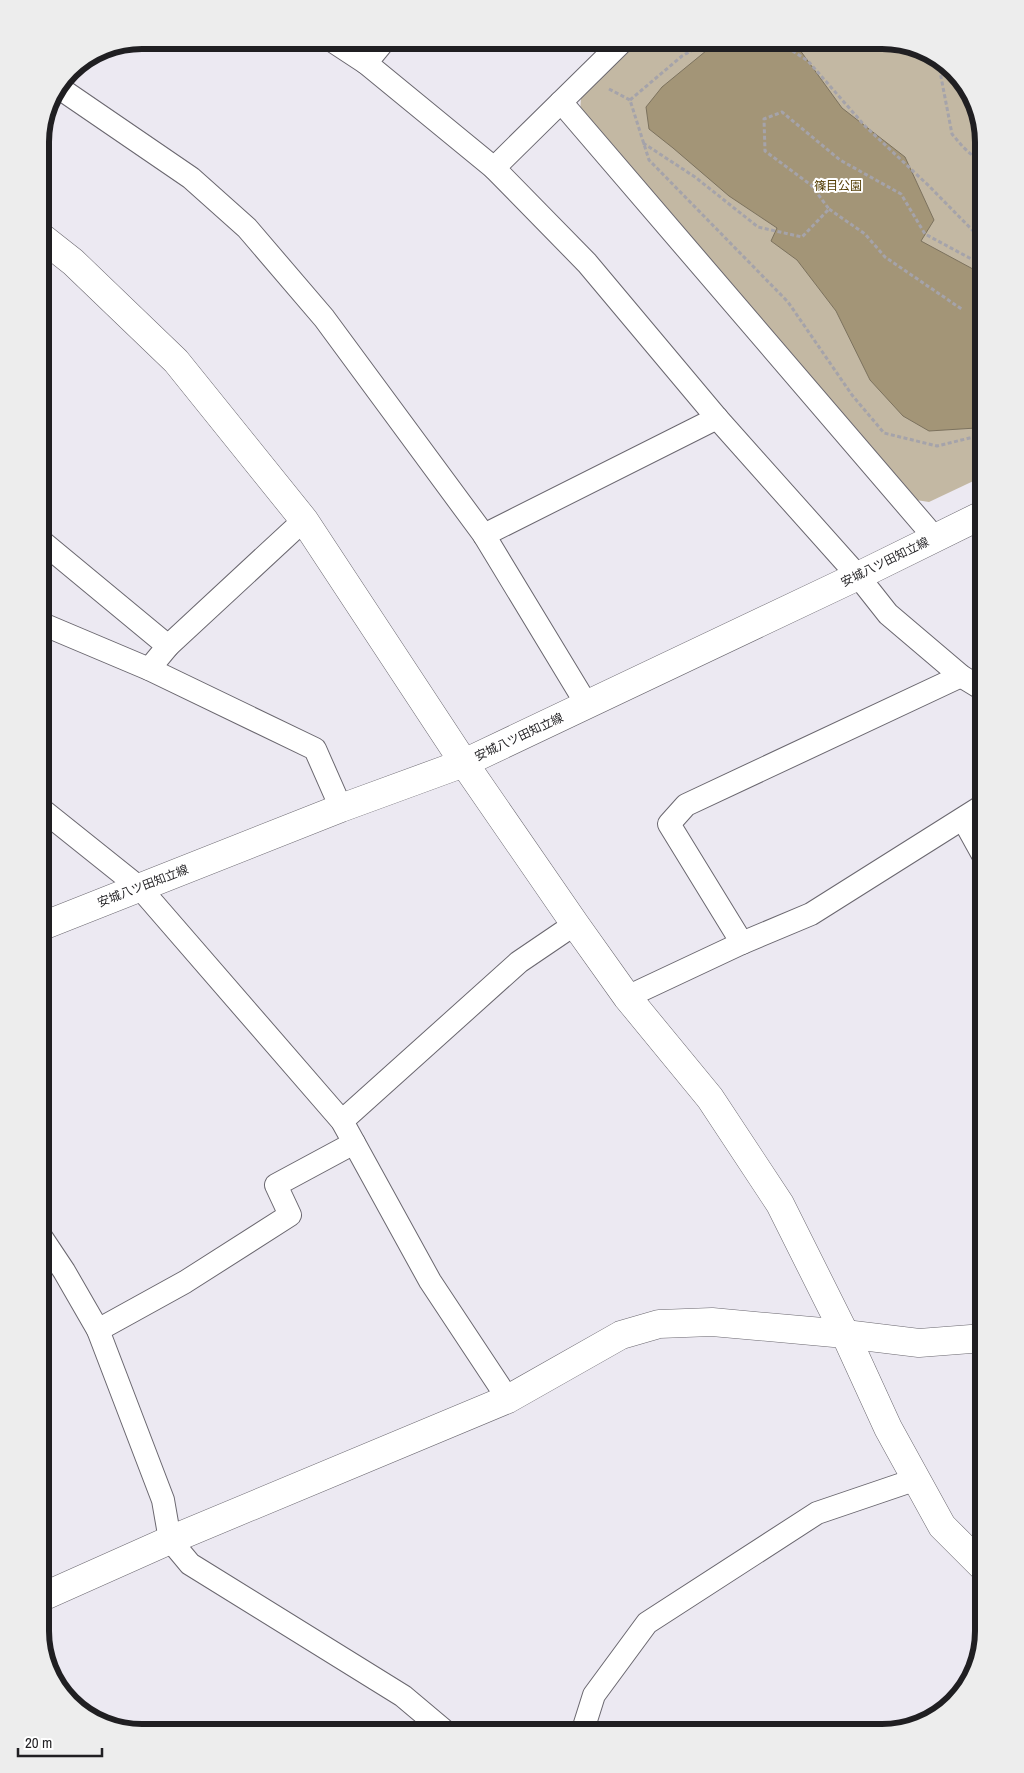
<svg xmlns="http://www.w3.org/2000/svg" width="1024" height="1773" viewBox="0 0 1024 1773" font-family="'Archivo Narrow','Noto Sans JP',sans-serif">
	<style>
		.green { fill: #c3b8a3 }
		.water { fill: #a39577; stroke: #7c725e }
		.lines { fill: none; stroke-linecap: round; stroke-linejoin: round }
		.minor-casing { stroke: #6a676f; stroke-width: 24 }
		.tertiary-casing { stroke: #6a676f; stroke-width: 29 }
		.secondary-casing { stroke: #6a676f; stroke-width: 29 }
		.path { stroke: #a5a3aa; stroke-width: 3; stroke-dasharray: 4 2.5; stroke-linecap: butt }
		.minor { stroke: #fff; stroke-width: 22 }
		.tertiary { stroke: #fff; stroke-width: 28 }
		.secondary { stroke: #fff; stroke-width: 28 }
		.labels { text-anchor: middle; stroke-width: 4; stroke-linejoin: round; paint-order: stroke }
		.park-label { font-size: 12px; fill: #543e04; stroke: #fff }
		.street-label { font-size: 12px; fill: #201f22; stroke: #fff }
		.rim { fill: none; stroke: #201f22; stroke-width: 6 }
	</style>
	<rect width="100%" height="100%" fill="#ece9f2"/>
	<path class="green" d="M640,40H890L939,57L974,97L984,141V476L929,502L916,500L580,114L581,97Z"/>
	<path class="water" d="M729,40H780L797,46L842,108L905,157L934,220L921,241L984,275V422L976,428L929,431L903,416L870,380L836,311L797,260L771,241L777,228L729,196L673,148L649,129L646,107L662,87L712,46Z"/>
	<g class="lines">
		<defs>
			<g id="minor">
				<path d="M331,40L366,63L494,168L587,263L717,418L858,576L888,614L961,676L984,690"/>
				<path d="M366,63L385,40"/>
				<path d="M58,87L191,178L247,228L324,318L484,535L587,705"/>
				<path d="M561,102L935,538"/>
				<path d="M494,168L624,40"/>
				<path d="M484,535L717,418"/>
				<path d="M40,540L168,646"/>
				<path d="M40,623L149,669L315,749L341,808"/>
				<path d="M149,669L168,646L304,520"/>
				<path d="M40,808L140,888L342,1121L430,1281L508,1399"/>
				<path d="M963,819L984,857"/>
				<path d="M742,943L669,824L686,805L961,676"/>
				<path d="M627,997L742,943L811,914L984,805"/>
				<path d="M342,1121L519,962L575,924"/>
				<path d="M40,1235L64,1271L98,1330L163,1500L170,1540L190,1564L403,1696L447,1733"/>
				<path d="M98,1330L185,1282L290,1215L276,1185L354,1143"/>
				<path d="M582,1733L594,1695L647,1623L817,1513L917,1479"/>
			</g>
			<g id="tertiary">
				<path d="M40,236L73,262L176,361L304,520L464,763L575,924L627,997L710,1098L780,1204L845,1334L888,1428L942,1526L984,1568"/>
				<path d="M40,1598L170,1540L508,1399L621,1335L659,1324L712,1322L845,1334L919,1343L984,1338"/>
			</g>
			<path id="secondary" d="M40,927L341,808L464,763L858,576L984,514"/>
		</defs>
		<use href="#minor" class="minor-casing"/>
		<use href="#tertiary" class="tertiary-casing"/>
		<use href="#secondary" class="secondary-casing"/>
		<g class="path">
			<path d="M776,40L808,61L865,126L929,186L984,242"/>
			<path d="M937,56L952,134L963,147L984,166"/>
			<path d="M609,89L630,100L649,160L788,302L852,395L884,433L937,446L978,436L984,432"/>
			<path d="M630,100L682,56L710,40"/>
			<path d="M643,143L695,177L758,227L802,237L829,209L811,185L765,151L764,119L782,112L840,160L901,194L925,234L977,262L984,268"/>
			<path d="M829,209L865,234L885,257L963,310"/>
		</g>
		<use href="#minor" class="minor"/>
		<use href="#tertiary" class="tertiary"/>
		<use href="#secondary" class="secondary"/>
	</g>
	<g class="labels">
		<g class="park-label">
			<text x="838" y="190">篠目公園</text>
		</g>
		<g class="street-label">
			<text transform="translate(885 562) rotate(-26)" y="4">安城八ツ田知立線</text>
			<text transform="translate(519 737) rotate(-25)" y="4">安城八ツ田知立線</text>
			<text transform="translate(143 886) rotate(-21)" y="4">安城八ツ田知立線</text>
		</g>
	</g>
	<path d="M0 0H1024V1773H0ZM142 49H882A93 93 0 0 1 975 142V1631A93 93 0 0 1 882 1724H142A93 93 0 0 1 49 1631V142A93 93 0 0 1 142 49Z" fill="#ededed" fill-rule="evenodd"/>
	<path class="rim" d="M142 49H882A93 93 0 0 1 975 142V1631A93 93 0 0 1 882 1724H142A93 93 0 0 1 49 1631V142A93 93 0 0 1 142 49Z"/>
	<path d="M18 1748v8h84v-8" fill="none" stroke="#201f22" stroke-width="2.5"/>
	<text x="25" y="1748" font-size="15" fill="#201f22" stroke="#ffffff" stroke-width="4" paint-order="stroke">20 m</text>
</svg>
